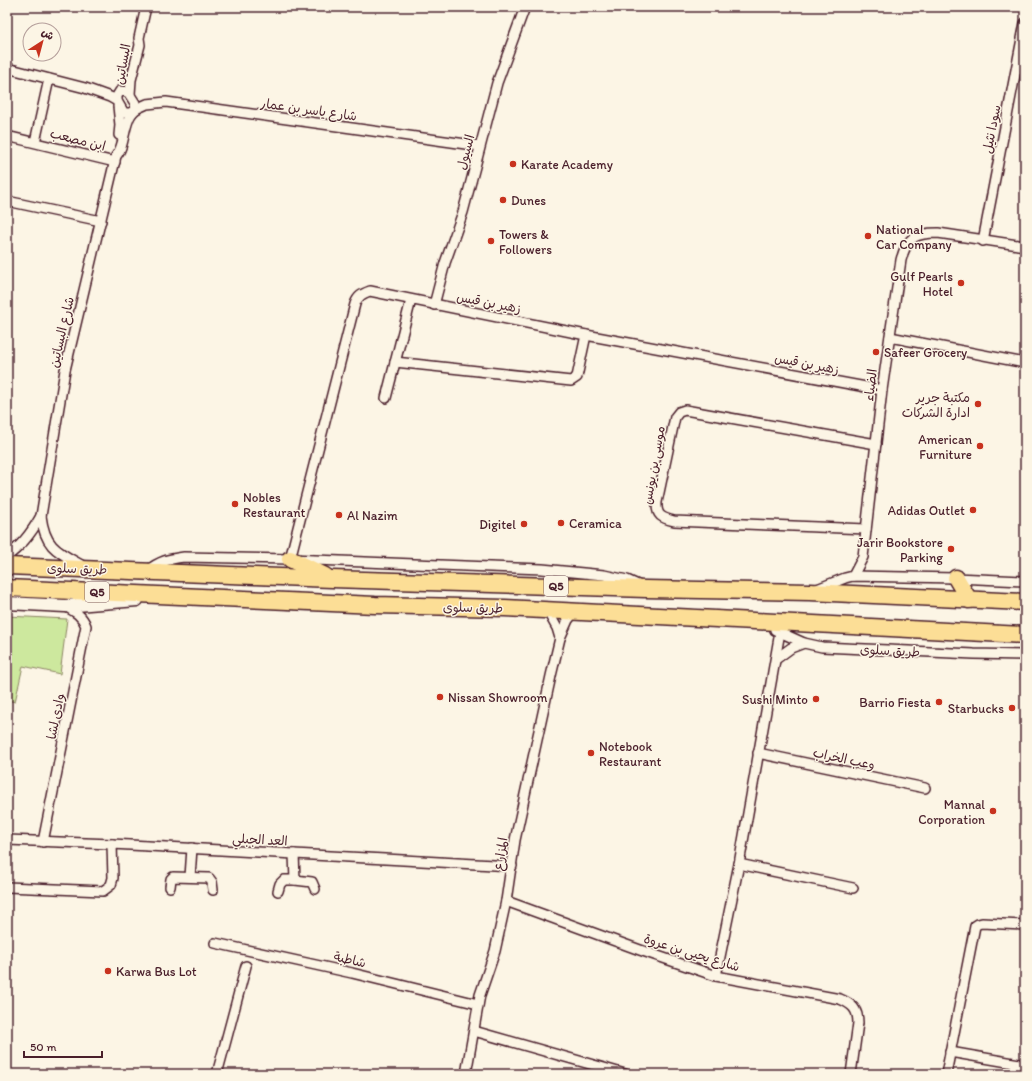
<svg xmlns="http://www.w3.org/2000/svg" width="1032" height="1081" viewBox="0 0 1032 1081" font-family="Itim,'Playpen Sans Arabic',sans-serif">
	<style>
		.green { fill: #cde89e; stroke: #8c8464 }
		.lines { fill: none; stroke-linecap: round; stroke-linejoin: round }
		.street-casing { stroke: #4a1f2b; stroke-width: 12 }
		.secondary-casing { stroke: #4a1f2b; stroke-width: 15 }
		.highway-casing { stroke: #4a1f2b; stroke-width: 19 }
		.street { stroke: #fcf5e5; stroke-width: 9 }
		.secondary { stroke: #fcf5e5; stroke-width: 12 }
		.highway { stroke: #fcde96; stroke-width: 16 }
		.poi-dot { fill: #c8321e; stroke: #fcf5e5; stroke-width: 1.5 }
		.labels { text-anchor: middle; stroke-width: 3; stroke-linejoin: round; paint-order: stroke }
		.shield { fill: #fcf5e5; stroke: #7f5f63; stroke-width: 1 }
		.shield-label { font-size: 12px; font-weight: bold; fill: #4a1f2b }
		.street-label { font-size: 13px; fill: #4a1f2b; stroke: #fcf5e5 }
		.poi-label { font-size: 13px; fill: #4a1f2b; stroke: #fcf5e5; text-anchor: start }
	</style>
	<rect width="100%" height="100%" fill="#fcf5e5"/>
	<filter id="ink" filterUnits="userSpaceOnUse"><feTurbulence type="fractalNoise" baseFrequency=".025" numOctaves="2"/><feDisplacementMap in="SourceGraphic" scale="8" xChannelSelector="R" yChannelSelector="G"/><feConvolveMatrix kernelMatrix="1 2 1 2 8 2 1 2 1" color-interpolation-filters="sRGB"/></filter>
	<g filter="url(#ink)">
		<path class="green" d="M7,616L67,619L60,674L23,666L15,702L7,700Z"/>
		<g class="lines">
			<defs>
				<g id="street">
					<path d="M7,68L85,88L110,97L117,101"/>
					<path d="M120,91L128,92L135,103L136,109L132,113H124L117,101V96Z"/>
					<path d="M130,94L131,80L140,45L139,38L146,7"/>
					<path d="M118,106L120,125L119,135"/>
					<path d="M136,109L147,104L166,102L480,146"/>
					<path d="M7,136L115,162"/>
					<path d="M35,142L49,79"/>
					<path d="M7,201L101,221"/>
					<path d="M983,241L1025,23"/>
					<path d="M434,305L445,263L463,212L497,83L525,7"/>
					<path d="M890,337L1025,363"/>
					<path d="M395,362L571,381L577,377L586,335"/>
					<path d="M386,398L411,300"/>
					<path d="M866,529L674,521C662,518 656,516 657,502L675,417L679,412L685,410L876,444"/>
					<path d="M7,556C22,546 32,532 41,516"/>
					<path d="M290,559L355,304C358,296 362,294 370,291L586,335L882,390"/>
					<path d="M83,566C58,552 45,548 41,516L65,370L116,156C125,147 123,125 132,113"/>
					<path d="M147,571C160,561 168,559 184,557L290,559L542,569L604,575L627,580L638,585"/>
					<path d="M853,576L863,557L882,390L901,260C907,237 915,233 938,233L1025,246"/>
					<path d="M817,589L845,578L853,576L956,578L1025,581"/>
					<path d="M547,610L557,628L560,638"/>
					<path d="M775,630L804,643L822,647L974,654L1025,655"/>
					<path d="M776,659L791,648L804,643"/>
					<path d="M758,753L925,788"/>
					<path d="M7,840L112,844L512,866"/>
					<path d="M43,842L86,626C82,615 74,611 65,606"/>
					<path d="M294,854L295,880"/>
					<path d="M739,864L853,888"/>
					<path d="M190,877L192,848"/>
					<path d="M7,887L103,891L111,885L113,878L112,844"/>
					<path d="M170,887L171,879L173,877L209,878L212,882L213,890"/>
					<path d="M278,891L280,884L284,880H295L312,882L315,889"/>
					<path d="M506,901L640,950L716,976L840,999C852,1004 858,1009 858,1023L851,1074"/>
					<path d="M215,943L352,973L478,1004"/>
					<path d="M716,976L739,864L780,632"/>
					<path d="M474,1031L625,1074"/>
					<path d="M950,1052L1025,1065"/>
					<path d="M217,1074L246,966"/>
					<path d="M466,1074L480,995L495,951L506,901L515,840L551,676L560,638L568,620L575,611"/>
					<path d="M946,1074L975,926L978,924L982,923L1025,925"/>
				</g>
				<path id="secondary" d="M7,603L65,606L137,600"/>
				<g id="highway">
					<path d="M290,559L325,576"/>
					<path d="M7,566L332,579L646,589L810,592L1025,602"/>
					<path d="M956,578L969,600"/>
					<path d="M7,588L375,605L505,608L1025,635"/>
				</g>
			</defs>
			<use href="#street" class="street-casing"/>
			<use href="#secondary" class="secondary-casing"/>
			<use href="#highway" class="highway-casing"/>
			<use href="#street" class="street"/>
			<use href="#secondary" class="secondary"/>
			<use href="#highway" class="highway"/>
		</g>
	</g>
	<g class="poi-dot">
		<circle cx="513" cy="164" r="4"/>
		<circle cx="503" cy="200" r="4"/>
		<circle cx="868" cy="236" r="4"/>
		<circle cx="491" cy="241" r="4"/>
		<circle cx="961" cy="283" r="4"/>
		<circle cx="876" cy="352" r="4"/>
		<circle cx="978" cy="404" r="4"/>
		<circle cx="980" cy="446" r="4"/>
		<circle cx="235" cy="504" r="4"/>
		<circle cx="973" cy="510" r="4"/>
		<circle cx="339" cy="515" r="4"/>
		<circle cx="561" cy="523" r="4"/>
		<circle cx="524" cy="524" r="4"/>
		<circle cx="951" cy="549" r="4"/>
		<circle cx="440" cy="697" r="4"/>
		<circle cx="816" cy="699" r="4"/>
		<circle cx="939" cy="702" r="4"/>
		<circle cx="1012" cy="708" r="4"/>
		<circle cx="591" cy="753" r="4"/>
		<circle cx="993" cy="811" r="4"/>
		<circle cx="108" cy="971" r="4"/>
	</g>
	<g class="labels">
		<g class="shield">
			<rect x="544" y="576" width="24" height="20" rx="3"/>
			<rect x="85" y="582" width="24" height="20" rx="3"/>
		</g>
		<g class="shield-label">
			<text x="556" y="590">Q5</text>
			<text x="97" y="596">Q5</text>
		</g>
		<g class="street-label">
			<text transform="translate(122 64) rotate(-80)" y="5">البساتين</text>
			<text transform="translate(309 109) rotate(8)" y="5">شارع ياسر بن عمار</text>
			<text transform="translate(991 129) rotate(-79)" y="5">سودا نثيل</text>
			<text transform="translate(78 139) rotate(14)" y="5">ابن مصعب</text>
			<text transform="translate(465 152) rotate(-75)" y="5">السيول</text>
			<text transform="translate(489 302) rotate(11)" y="5">زهير بن قيس</text>
			<text transform="translate(61 332) rotate(-77)" y="5">شارع البساتين</text>
			<text transform="translate(807 363) rotate(11)" y="5">زهير بن قيس</text>
			<text transform="translate(870 385) rotate(-83)" y="5">الضياء</text>
			<text transform="translate(653 465) rotate(-80)" y="5">موسى بن يونس</text>
			<text transform="translate(77 568) rotate(2)" y="5">طريق سلوى</text>
			<text transform="translate(473 607) rotate(1)" y="5">طريق سلوى</text>
			<text transform="translate(890 650) rotate(3)" y="5">طريق سلوى</text>
			<text transform="translate(55 716) rotate(-79)" y="5">وادى لشا</text>
			<text transform="translate(844 758) rotate(12)" y="5">وعب الخراب</text>
			<text transform="translate(260 839) rotate(3)" y="5">العد الجبلي</text>
			<text transform="translate(500 854) rotate(-81)" y="5">المزارع</text>
			<text transform="translate(692 952) rotate(17)" y="5">شارع يحيى بن عروة</text>
			<text transform="translate(350 959) rotate(13)" y="5">شاطبة</text>
		</g>
		<g class="poi-label">
			<text x="521" y="169">Karate Academy</text>
			<text x="511" y="205">Dunes</text>
			<text x="876" y="234">National<tspan x="876" dy="15">Car Company</tspan></text>
			<text x="499" y="239">Towers &amp;<tspan x="499" dy="15">Followers</tspan></text>
			<text x="953" y="281" text-anchor="end">Gulf Pearls<tspan x="953" dy="15">Hotel</tspan></text>
			<text x="884" y="357">Safeer Grocery</text>
			<text x="970" y="402" text-anchor="end">مكتبة جرير<tspan x="970" dy="15">ادارة الشركات</tspan></text>
			<text x="972" y="444" text-anchor="end">American<tspan x="972" dy="15">Furniture</tspan></text>
			<text x="243" y="502">Nobles<tspan x="243" dy="15">Restaurant</tspan></text>
			<text x="965" y="515" text-anchor="end">Adidas Outlet</text>
			<text x="347" y="520">Al Nazim</text>
			<text x="569" y="528">Ceramica</text>
			<text x="516" y="529" text-anchor="end">Digitel</text>
			<text x="943" y="547" text-anchor="end">Jarir Bookstore<tspan x="943" dy="15">Parking</tspan></text>
			<text x="448" y="702">Nissan Showroom</text>
			<text x="808" y="704" text-anchor="end">Sushi Minto</text>
			<text x="931" y="707" text-anchor="end">Barrio Fiesta</text>
			<text x="1004" y="713" text-anchor="end">Starbucks</text>
			<text x="599" y="751">Notebook<tspan x="599" dy="15">Restaurant</tspan></text>
			<text x="985" y="809" text-anchor="end">Mannal<tspan x="985" dy="15">Corporation</tspan></text>
			<text x="116" y="976">Karwa Bus Lot</text>
		</g>
	</g>
	<rect width="1032" height="1081" fill="none" stroke="#fcf5e5" stroke-width="24"/>
	<rect x="12" y="12" width="1008" height="1057" fill="none" stroke="#4a1f2b" stroke-width="1.5" filter="url(#ink)"/>
	<g transform="translate(42 42) rotate(36)"><circle r="19" fill="#fcf5e5" stroke="#b59f9b"/>
	<path d="M0-3L7 15L0 10L-7 15Z" fill="#c8321e"/>
	<text y="-6" font-size="11" font-weight="bold" text-anchor="middle" fill="#4a1f2b">ش</text>
	</g>
	<path d="M24 1051v6h78v-6" fill="none" stroke="#4a1f2b" stroke-width="2"/>
	<text x="30" y="1051" font-size="12" fill="#4a1f2b" stroke="#fcf5e5" stroke-width="3" paint-order="stroke">50 m</text>
</svg>
